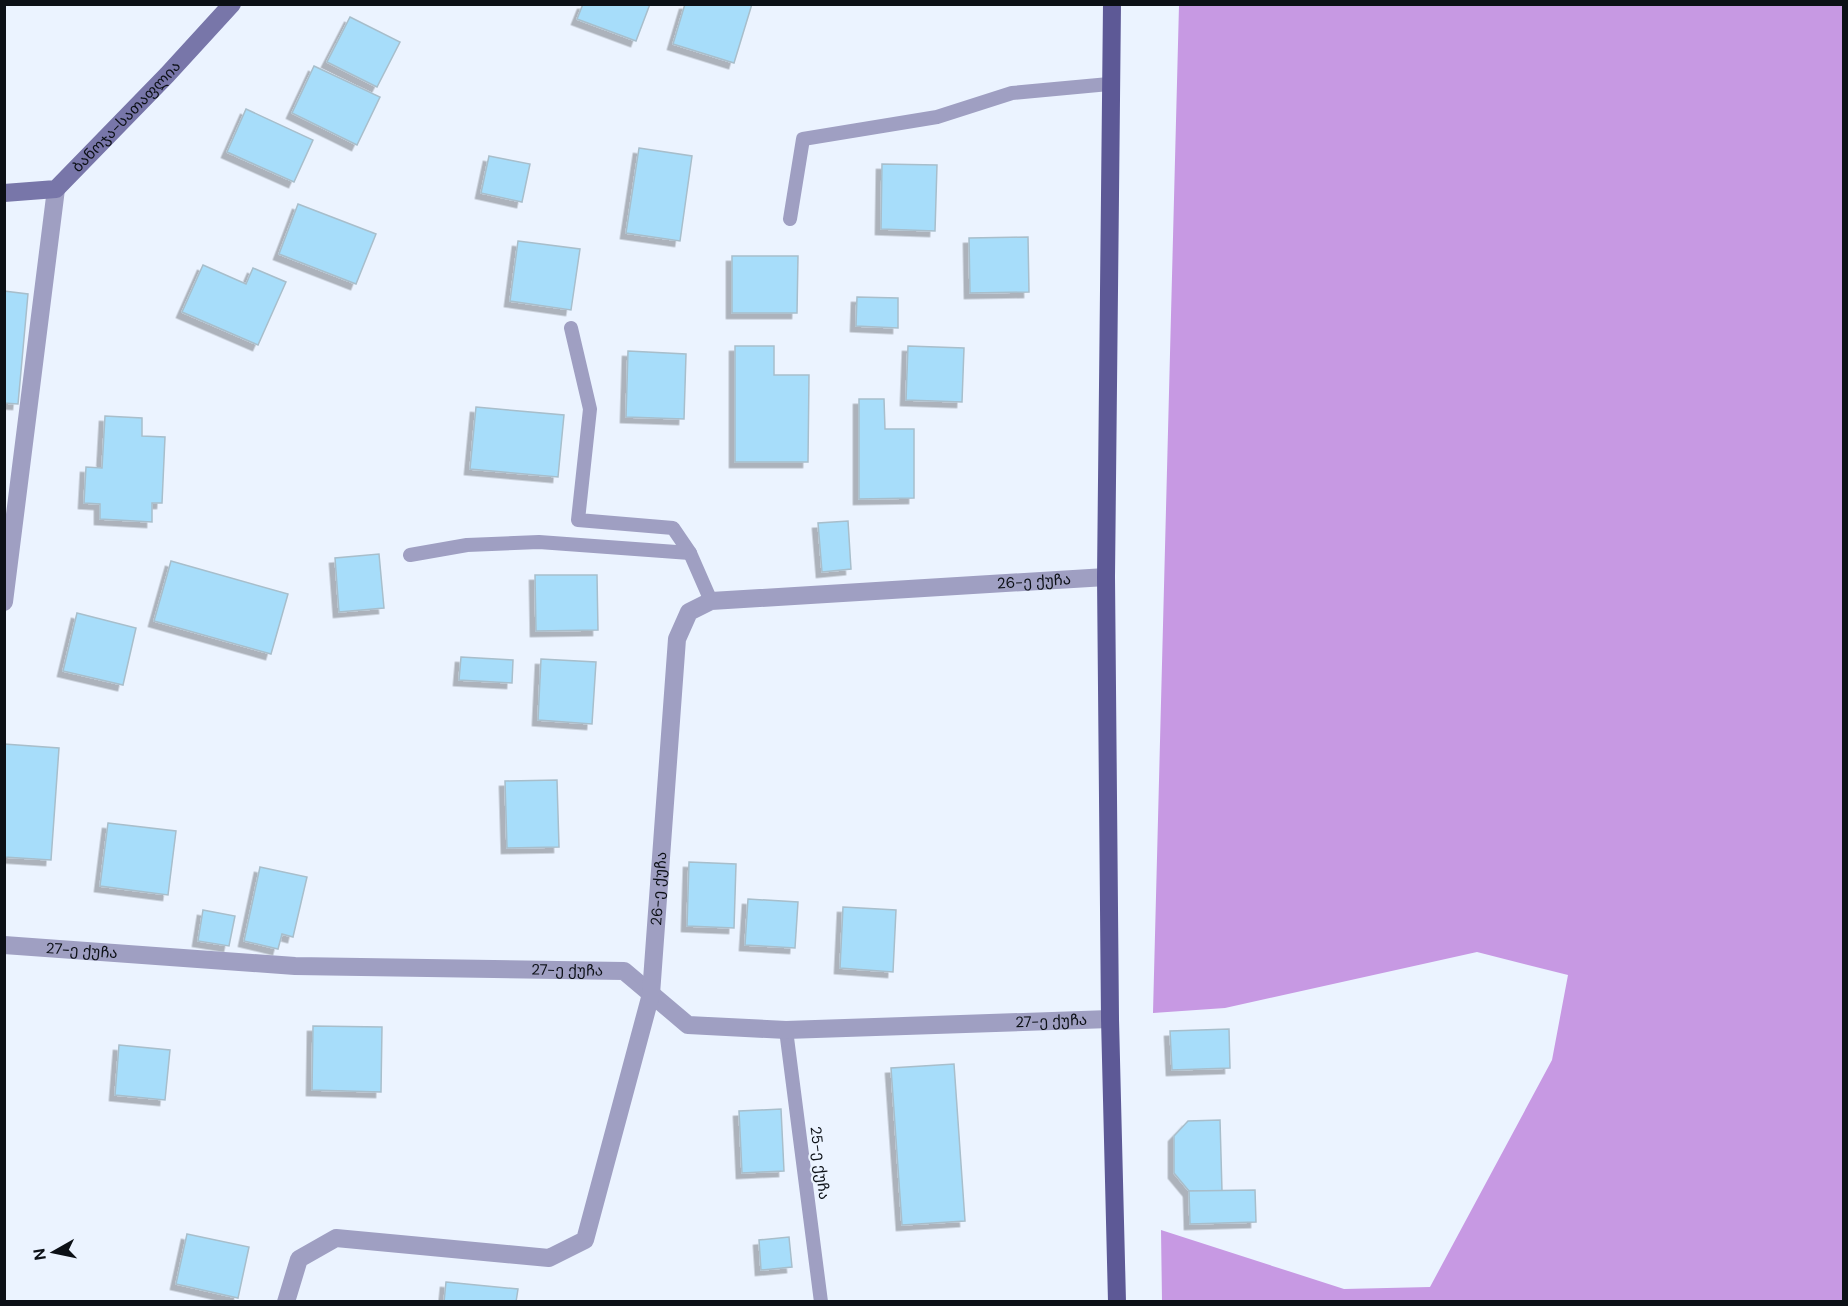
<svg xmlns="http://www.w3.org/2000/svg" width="1848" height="1306" viewBox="0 0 1848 1306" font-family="'DM Sans','Noto Sans Georgian',sans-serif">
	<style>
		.forest { fill: #c799e3 }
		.building { fill: #a7ddfa; stroke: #a8becb; stroke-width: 1.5; filter: url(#shadow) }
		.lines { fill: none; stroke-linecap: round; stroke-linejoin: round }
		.lane { stroke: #9f9fc2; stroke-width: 14 }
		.street { stroke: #9f9fc2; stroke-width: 18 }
		.secondary { stroke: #7876a9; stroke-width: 18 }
		.primary { stroke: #5d5996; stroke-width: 18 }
		.labels { text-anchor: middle; stroke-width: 4.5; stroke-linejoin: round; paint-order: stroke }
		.street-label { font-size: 15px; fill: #0c1016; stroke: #ebf3ff }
	</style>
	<defs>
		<filter id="shadow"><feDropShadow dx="-5.5" dy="5.5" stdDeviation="0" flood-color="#0004"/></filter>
	</defs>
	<rect width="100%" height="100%" fill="#ebf3ff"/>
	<path class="forest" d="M1179,5H1843V1301H1162L1161,1230L1344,1289L1430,1287L1552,1060L1568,975L1477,952L1225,1008L1153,1013Z"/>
	<g class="building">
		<path d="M583,4H650L636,41L577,19Z"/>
		<path d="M685,4H752L734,63L673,44Z"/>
		<path d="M350,17L400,42L377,87L327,62Z"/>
		<path d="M314,66L380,97L357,145L292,113Z"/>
		<path d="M246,109L313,140L294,182L227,152Z"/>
		<path d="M639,148L692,156L680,241L626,233Z"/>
		<path d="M489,156L530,164L522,202L481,193Z"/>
		<path d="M882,164L937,165L935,231L881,229Z"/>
		<path d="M298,204L376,234L356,284L279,254Z"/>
		<path d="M1028,237L1029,292L970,293L969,238Z"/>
		<path d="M518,241L580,249L571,310L510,301Z"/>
		<path d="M732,256H798L797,313H732Z"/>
		<path d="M203,265L246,284L253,268L286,282L258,345L182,312Z"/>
		<path d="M4,291L28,294L18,404L4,403Z"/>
		<path d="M857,297L898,298V328L856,326Z"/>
		<path d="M735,346H774V375H809L808,462H735Z"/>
		<path d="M908,346L964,348L962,402L906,400Z"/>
		<path d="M628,351L686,354L684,419L626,417Z"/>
		<path d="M859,399H884L885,429H914V498L859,499Z"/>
		<path d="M476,407L564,415L558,477L470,469Z"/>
		<path d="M105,416L142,418V436L165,437L162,503H152V522L100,519V504L84,503L86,467L102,468Z"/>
		<path d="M848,521L851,569L822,572L818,523Z"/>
		<path d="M379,554L384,608L339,612L335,558Z"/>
		<path d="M171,561L288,594L271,654L154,621Z"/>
		<path d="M535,575H597L598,630L536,631Z"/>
		<path d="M77,613L136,628L123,685L63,671Z"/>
		<path d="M461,657L513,660L512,683L459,680Z"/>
		<path d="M541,659L596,662L592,724L538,720Z"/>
		<path d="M4,744L59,748L51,860L4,857Z"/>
		<path d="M557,780L559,847L507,848L505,781Z"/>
		<path d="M108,823L176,831L168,895L100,886Z"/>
		<path d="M689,862L736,864L734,928L687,926Z"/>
		<path d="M260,867L307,877L293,937L282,934L278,949L244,941Z"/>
		<path d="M748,899L798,902L795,948L745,945Z"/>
		<path d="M843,907L896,910L893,972L840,968Z"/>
		<path d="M203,910L235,916L229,946L198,941Z"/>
		<path d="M313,1026L382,1027L381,1092L312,1090Z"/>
		<path d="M1229,1029L1230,1068L1172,1070L1170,1031Z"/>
		<path d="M119,1045L170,1050L165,1100L115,1095Z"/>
		<path d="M954,1064L965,1221L902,1225L891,1068Z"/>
		<path d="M781,1109L784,1171L742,1173L739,1111Z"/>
		<path d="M1220,1120L1222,1191H1189L1174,1173V1136L1188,1121Z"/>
		<path d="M1255,1190L1256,1222L1190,1224L1189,1191Z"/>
		<path d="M187,1234L249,1247L238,1298L176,1284Z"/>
		<path d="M789,1237L792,1267L761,1270L759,1240Z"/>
		<path d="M446,1282L518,1289L516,1302H444Z"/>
	</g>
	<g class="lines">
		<g class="lane">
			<path d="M790,219L803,139L937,117L1012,93L1109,84"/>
			<path d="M571,328L590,409L578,520L673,528L690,553L711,601"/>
			<path d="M410,555L467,545L539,542L690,553"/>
			<path d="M786,1030L821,1302"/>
		</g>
		<g class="street">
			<path d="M4,602L56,189"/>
			<path id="s1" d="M4,945L295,966L624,971L688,1025L786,1030L1110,1019"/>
			<path id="s2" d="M286,1302L299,1259L336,1238L549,1258L585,1240L651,994L677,639L689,612L711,601L1106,577"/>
		</g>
		<path class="secondary" id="s3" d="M4,193L56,189L167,75L232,4"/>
		<path class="primary" d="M1112,4L1106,577L1110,1019L1117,1302"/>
	</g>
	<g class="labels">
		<g class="street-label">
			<text dy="5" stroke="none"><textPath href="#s3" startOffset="153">ბანოჯა-სათაფლია</textPath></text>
			<text dy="5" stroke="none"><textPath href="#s2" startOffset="1330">26-ე ქუჩა</textPath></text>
			<text dy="5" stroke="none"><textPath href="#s2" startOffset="702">26-ე ქუჩა</textPath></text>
			<text dy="5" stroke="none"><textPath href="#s1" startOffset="78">27-ე ქუჩა</textPath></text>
			<text dy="5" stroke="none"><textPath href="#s1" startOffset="564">27-ე ქუჩა</textPath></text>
			<text dy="5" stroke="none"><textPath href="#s1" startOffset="1068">27-ე ქუჩა</textPath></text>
			<text transform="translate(820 1163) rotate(83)" y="5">25-ე ქუჩა</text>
		</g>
	</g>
	<rect width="1848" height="1306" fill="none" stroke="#0c1016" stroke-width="12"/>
	<g transform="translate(54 1252) rotate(261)" stroke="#ebf3ff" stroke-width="4.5" paint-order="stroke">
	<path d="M0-4.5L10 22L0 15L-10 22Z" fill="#0c1016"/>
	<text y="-9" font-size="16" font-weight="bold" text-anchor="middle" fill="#0c1016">N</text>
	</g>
</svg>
